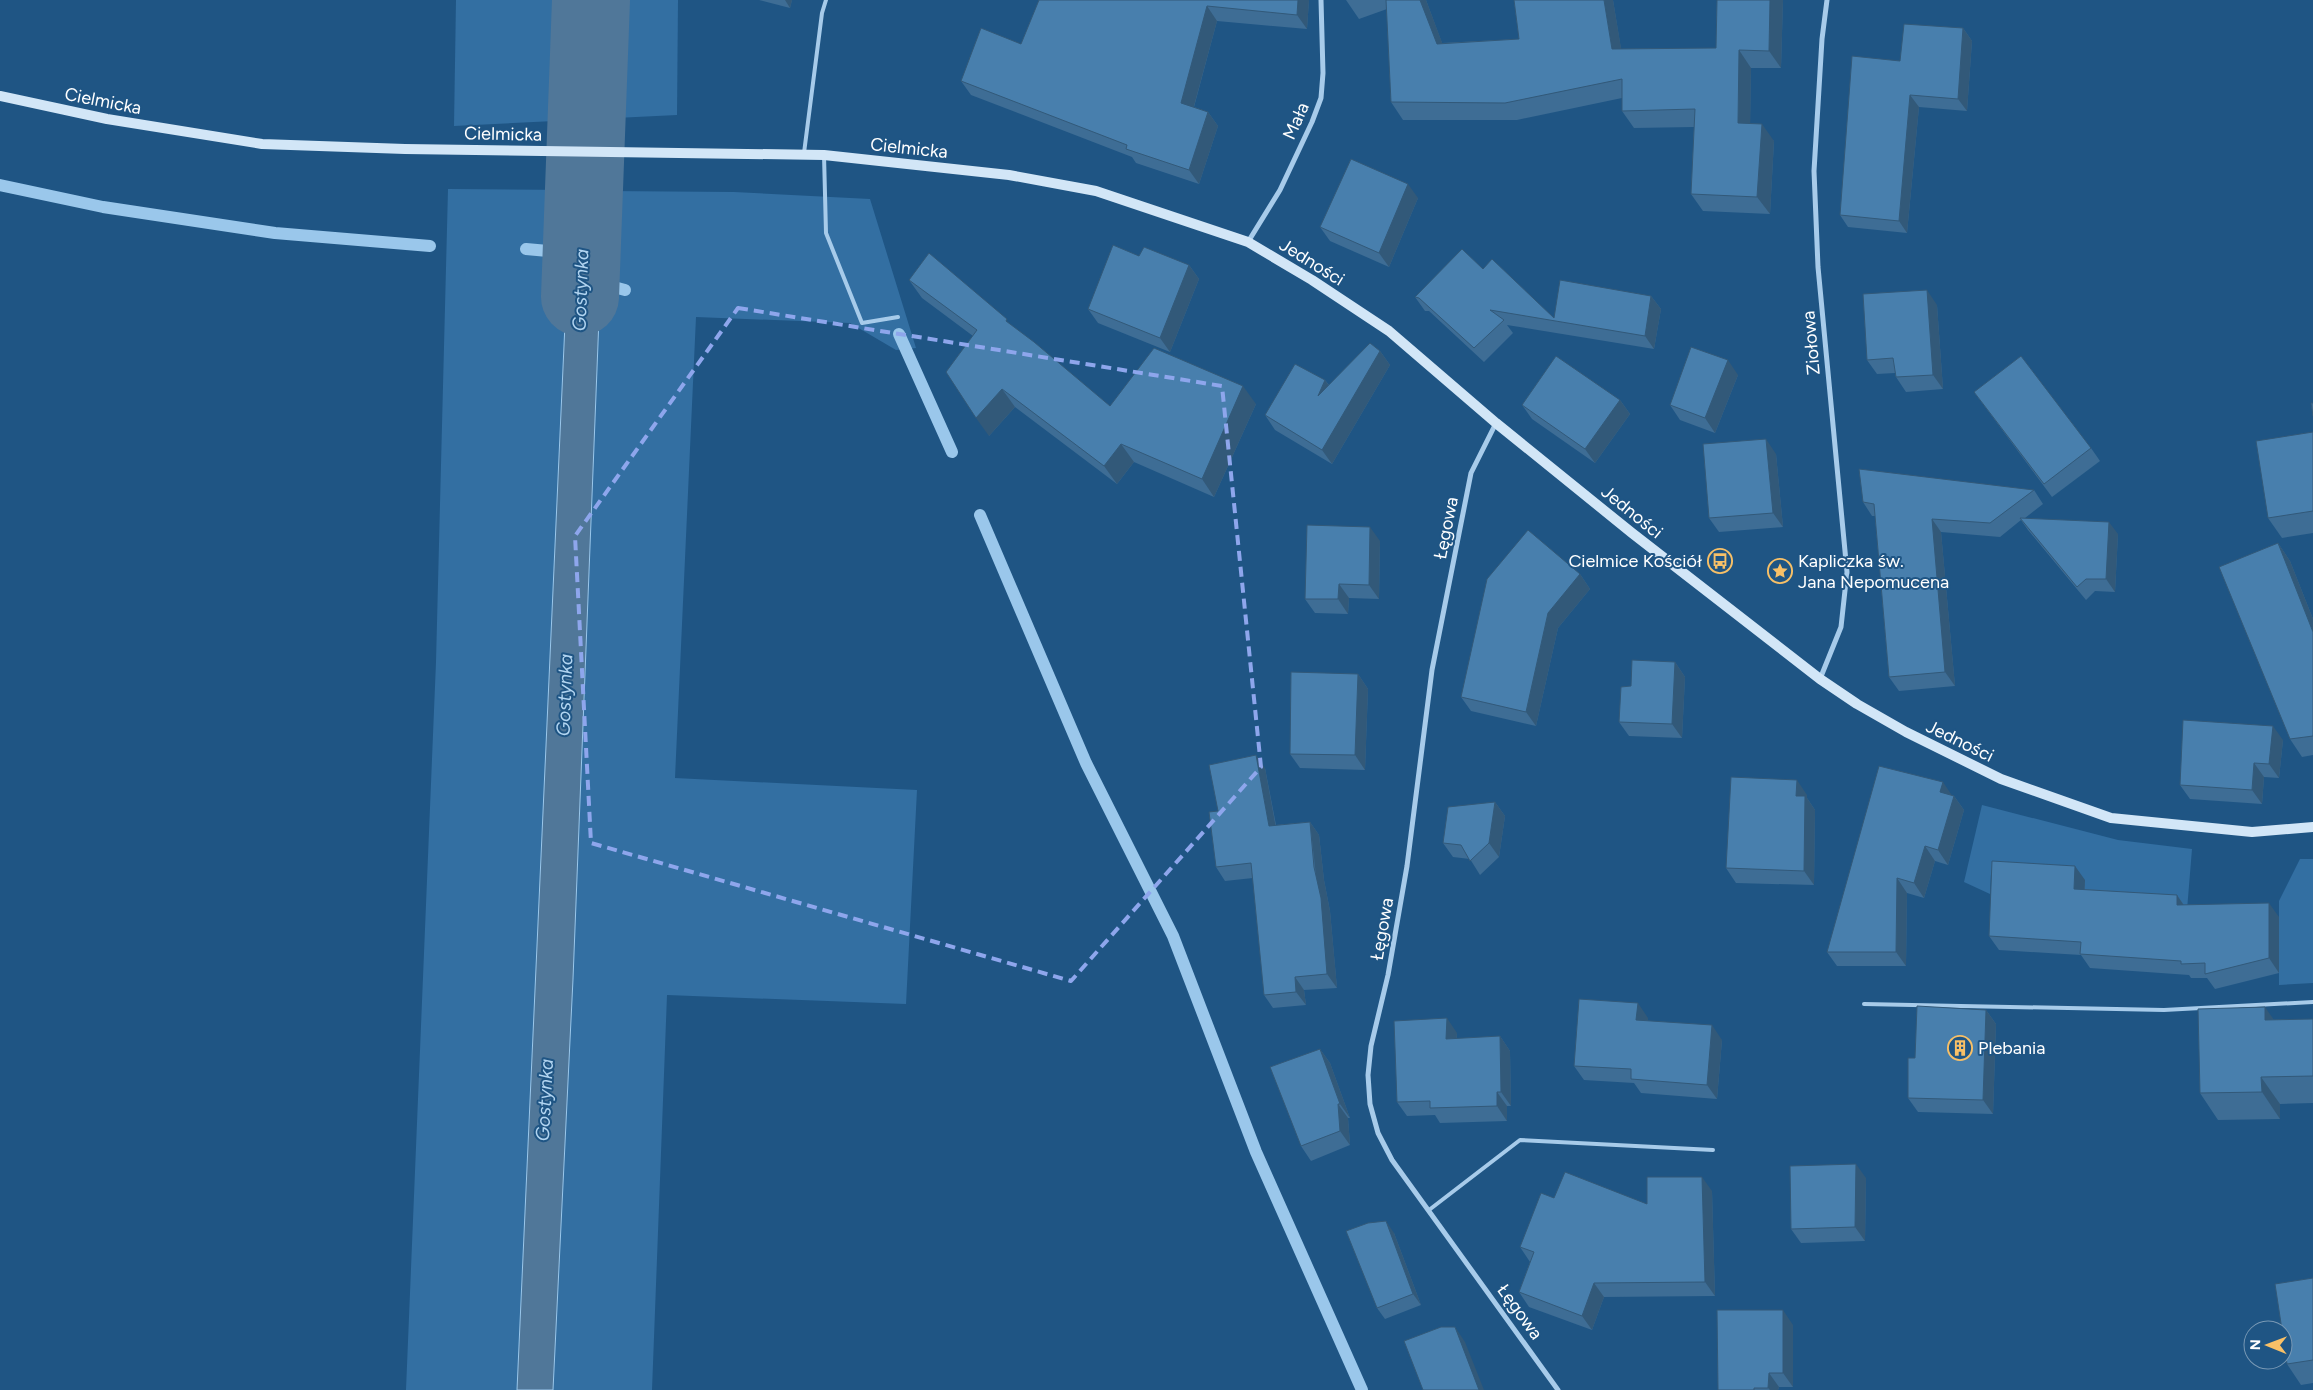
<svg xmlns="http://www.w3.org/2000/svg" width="2313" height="1390" viewBox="0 0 2313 1390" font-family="Figtree,sans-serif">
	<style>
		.green { fill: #336fa2 }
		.water { fill: #507799; stroke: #9ac7eb }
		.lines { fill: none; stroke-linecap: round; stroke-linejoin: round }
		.stream { stroke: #9ac7eb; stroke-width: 12 }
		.river { stroke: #507799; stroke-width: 78 }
		.lane { stroke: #a7cbea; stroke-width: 4 }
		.street { stroke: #a7cbea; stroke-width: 5 }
		.secondary { stroke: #d2e6f7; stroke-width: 10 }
		.wall { fill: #3e6d95 }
		.shaded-wall { fill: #325979 }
		.building { fill: #487fad; stroke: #325979 }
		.marked { fill: none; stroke: #8ea6ec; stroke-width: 4; stroke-dasharray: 10 6; stroke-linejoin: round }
		.labels { text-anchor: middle; stroke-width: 4; stroke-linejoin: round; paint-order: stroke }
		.street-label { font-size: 18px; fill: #fff; stroke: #1f5584 }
		.poi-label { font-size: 18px; fill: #fff; stroke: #1f5584; text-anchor: start }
		.water-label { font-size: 19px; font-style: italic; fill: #b2d5f1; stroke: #1f5584 }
	</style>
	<rect width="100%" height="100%" fill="#1f5584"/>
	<g class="green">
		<path d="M456,0H678L677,115L454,126Z"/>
		<path d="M448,189L571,190L517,1390H406L436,662Z"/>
		<path d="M604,191L734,192L870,199L916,348L896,350L850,323L696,317L675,778L917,790L906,1004L667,995L652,1390H553L573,979Z"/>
		<path d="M1982,805L2118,840L2192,849L2187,910L1991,874L1990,894L1964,882Z"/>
		<path d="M2300,859H2313V983L2279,985V901Z"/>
	</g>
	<path class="water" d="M571,190L604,191L573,979L553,1390H517Z"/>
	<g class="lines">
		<g class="stream">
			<path d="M0,185L103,207L275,233L430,246"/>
			<path d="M526,249L581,254"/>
			<path d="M584,279L625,290"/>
			<path d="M899,334L952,452"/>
			<path d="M980,515L1086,763L1173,936L1256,1152L1362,1390"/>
		</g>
		<path class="river" d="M580,297L591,0"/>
		<g class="lane">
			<path d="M804,153L822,13L826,0"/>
			<path d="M824,155L826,233L862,323L898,317"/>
			<path d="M1864,1004L2164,1010L2313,1002"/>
			<path d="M1429,1210L1520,1140L1713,1150"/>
		</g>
		<g class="street">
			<path d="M1248,242L1280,190L1312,122L1321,98L1323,73L1321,0"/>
			<path d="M1496,423L1471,473L1432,670L1407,866L1388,975L1371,1046L1368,1075L1370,1104L1378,1133L1392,1160L1558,1390"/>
			<path d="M1820,679L1841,627L1847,572L1818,267L1814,171L1822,39L1827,0"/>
		</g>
		<path class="secondary" d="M0,96L107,119L262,144L405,149L824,155L1009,175L1096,191L1248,242L1312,280L1389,331L1496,423L1632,533L1820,679L1857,704L1906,732L2001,779L2111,818L2252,832L2313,827"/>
	</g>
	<g class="wall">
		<path d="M759,0H792L790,8Z"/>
		<path d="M1039,0H1309L1307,29L1217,21L1194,107L1208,112L1218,126L1199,184L1136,163L1132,157L971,95L961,81L1021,44Z"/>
		<path d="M1346,0H1426L1442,43L1519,39L1514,0H1613L1621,49L1716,48L1717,0H1783L1781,68H1751L1750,124L1774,141L1770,214L1703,211L1691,194L1694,127L1634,128L1622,111V98L1517,120H1403L1391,102L1387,9L1359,19Z"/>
		<path d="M1963,28L1972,41L1967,111L1919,107L1907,233L1848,227L1840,215L1900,61Z"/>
		<path d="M1418,198L1389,267L1330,241L1320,227Z"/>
		<path d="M1139,256L1189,265L1199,279L1170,352L1098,323L1088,309Z"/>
		<path d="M1483,269L1554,318L1651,296L1661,309L1654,349L1507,325L1513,333L1484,362L1429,311H1425L1415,297Z"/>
		<path d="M909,280L1011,325L1110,406L1256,404L1214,497L1134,462L1117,484L1015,407L989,436L973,336L922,298Z"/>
		<path d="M1937,305L1943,389L1906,392L1896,377L1895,373L1877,374L1867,360Z"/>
		<path d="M1380,351L1390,365L1332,464L1275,430L1265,415L1325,380L1329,385Z"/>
		<path d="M1738,375L1715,433L1680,420L1670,405Z"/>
		<path d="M1974,392L2091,448L2100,461L2052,497Z"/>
		<path d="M1620,400L1630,414L1595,463L1532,419L1522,405Z"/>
		<path d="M2313,432V533L2282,538L2268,518Z"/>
		<path d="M1776,454L1783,527L1719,532L1709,518Z"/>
		<path d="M2034,490L2043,504L2025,518L2118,534L2115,592L2095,591L2086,600L2028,530L2021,520L2000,537L1941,532L1955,686L1899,691L1889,677L1875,516H1872L1863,502Z"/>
		<path d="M1380,541L1379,599L1349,598L1348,614L1315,613L1305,599Z"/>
		<path d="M2278,543L2290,561L2313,619V755L2302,757L2290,739Z"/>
		<path d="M1580,574L1590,589L1558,628L1536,726L1471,711L1461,697Z"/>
		<path d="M1675,662L1685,677L1682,738L1629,736L1619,722Z"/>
		<path d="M1358,674L1368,689L1365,770L1300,768L1290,754Z"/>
		<path d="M2283,740L2279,778L2264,777L2262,804L2190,799L2180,785Z"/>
		<path d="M1265,768L1276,825L1310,822L1319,835L1324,880L1330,911L1337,988L1304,990L1306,1005L1273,1008L1264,995L1253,878L1225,881L1216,867L1218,811Z"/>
		<path d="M1807,795V798L1815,810L1814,885L1736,883L1726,868Z"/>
		<path d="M1951,795L1954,796L1964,810L1948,865L1935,861L1924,898L1907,893L1906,966H1837L1827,952Z"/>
		<path d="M1495,802L1505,816L1499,857L1480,875L1470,859L1453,857L1443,843Z"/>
		<path d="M2085,880V889L2177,895L2184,905L2279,917V973L2215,989L2207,978H2191L2189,975L2090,968L2081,955L1999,950L1989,936Z"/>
		<path d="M1986,1010L1996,1024L1993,1114L1918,1112L1908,1098L1915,1058Z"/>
		<path d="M1648,1018L1647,1021L1722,1040L1717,1099L1641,1093L1634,1083L1584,1080L1574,1066Z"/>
		<path d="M2313,1019V1103L2280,1104V1119L2218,1120L2200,1093L2274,1020Z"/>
		<path d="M1457,1033V1039L1500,1036L1510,1051L1511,1106H1507V1121L1440,1123L1435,1115L1407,1116L1397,1102Z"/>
		<path d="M1320,1049L1330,1063L1350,1118H1348L1350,1145L1311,1161L1301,1146Z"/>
		<path d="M1866,1178L1865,1241L1801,1243L1791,1229Z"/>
		<path d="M1712,1191L1715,1296L1604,1297L1592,1330L1529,1307L1519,1292L1530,1262L1520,1247L1554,1198L1647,1204Z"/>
		<path d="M1394,1233L1421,1305L1385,1319L1377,1308Z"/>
		<path d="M2313,1278V1383L2301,1385L2287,1364Z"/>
		<path d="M1793,1325V1387H1779L1778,1390H1718Z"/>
	</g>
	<g class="shaded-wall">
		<path d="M785,0H792L790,8Z"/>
		<path d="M1298,0H1309L1307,29L1297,15Z"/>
		<path d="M1420,0H1426L1449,61L1437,44Z"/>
		<path d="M1604,0H1613L1624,66L1612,49Z"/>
		<path d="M1770,0H1783L1781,68L1769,51Z"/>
		<path d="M1207,6L1217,21L1191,117L1181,103Z"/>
		<path d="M1963,28L1972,41L1967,111L1958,99Z"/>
		<path d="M1739,50L1751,68L1750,140L1738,123Z"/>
		<path d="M1910,95L1919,107L1907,233L1899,221Z"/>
		<path d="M1208,112L1218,126L1199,184L1189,170Z"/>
		<path d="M1762,124L1774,141L1770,214L1757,197Z"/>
		<path d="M1408,184L1418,198L1389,267L1379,253Z"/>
		<path d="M1189,265L1199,279L1170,352L1160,338Z"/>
		<path d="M1927,290L1937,305L1943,389L1933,375Z"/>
		<path d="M1651,296L1661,309L1654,349L1645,336Z"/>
		<path d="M1380,351L1390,365L1332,464L1322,450Z"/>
		<path d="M1728,360L1738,375L1715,433L1705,418Z"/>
		<path d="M1325,380L1335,394L1318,396Z"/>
		<path d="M1243,386L1256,404L1214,497L1202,479Z"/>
		<path d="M1002,389L1015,407L989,436L976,418Z"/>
		<path d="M1620,400L1630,414L1595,463L1585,449Z"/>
		<path d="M1766,439L1776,454L1783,527L1773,513Z"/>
		<path d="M1121,444L1134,462L1117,484L1104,466Z"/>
		<path d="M1932,519L1941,532L1955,686L1945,672Z"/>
		<path d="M2109,522L2118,534L2115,592L2106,579Z"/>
		<path d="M1370,527L1380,541L1379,599L1369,585Z"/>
		<path d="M2278,543L2290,561L2313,619V632Z"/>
		<path d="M1580,574L1590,589L1558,628L1536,726L1526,712L1548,613Z"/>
		<path d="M1339,584L1349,598L1348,614L1338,599Z"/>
		<path d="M1675,662L1685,677L1682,738L1672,724Z"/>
		<path d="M1358,674L1368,689L1365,770L1355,755Z"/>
		<path d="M2273,726L2283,740L2279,778L2269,764Z"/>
		<path d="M1256,755L1265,768L1278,839L1269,826Z"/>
		<path d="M2254,763L2264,777L2262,804L2252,790Z"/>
		<path d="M1797,780L1807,795V798L1815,810L1814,885L1804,871L1796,796Z"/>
		<path d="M1943,782L1953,797L1940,792Z"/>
		<path d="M1954,796L1964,810L1948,865L1938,850Z"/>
		<path d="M1495,802L1505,816L1499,857L1489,843Z"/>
		<path d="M1310,822L1319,835L1324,880L1330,911L1337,988L1327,974Z"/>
		<path d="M1925,846L1935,861L1924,898L1914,883Z"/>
		<path d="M2075,866L2085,880L2084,903L2074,889Z"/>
		<path d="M1897,878L1907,893L1906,966L1896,952Z"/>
		<path d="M2177,895L2187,910L2177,905Z"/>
		<path d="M2269,903L2279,917V973L2269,958Z"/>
		<path d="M1295,977L1304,990L1306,1005L1296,992Z"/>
		<path d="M1638,1003L1648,1018L1646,1035L1636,1020Z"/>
		<path d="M2265,1007L2283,1033L2265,1020Z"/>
		<path d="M1986,1010L1996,1024L1993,1114L1983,1100Z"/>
		<path d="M1447,1018L1457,1033L1456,1054L1446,1039Z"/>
		<path d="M1712,1025L1722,1040L1717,1099L1707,1085Z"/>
		<path d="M1500,1036L1510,1051L1511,1106L1501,1092Z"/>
		<path d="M1320,1049L1330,1063L1350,1118L1340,1104Z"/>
		<path d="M2261,1077L2280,1104V1119L2262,1092Z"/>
		<path d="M1497,1092L1507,1106V1121L1497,1106Z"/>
		<path d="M1338,1104L1348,1118L1350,1145L1340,1131Z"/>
		<path d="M1856,1164L1866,1178L1865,1241L1855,1227Z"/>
		<path d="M1702,1177L1712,1191L1715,1296L1705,1282Z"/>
		<path d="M1386,1221L1394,1233L1421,1305L1413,1294Z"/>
		<path d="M1594,1283L1604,1297L1592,1330L1582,1316Z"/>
		<path d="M1783,1310L1793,1325V1387L1783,1373Z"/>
		<path d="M1455,1327L1465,1342L1484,1390H1479Z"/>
		<path d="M1769,1373L1779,1387L1778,1390H1770L1768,1388Z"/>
	</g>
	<g class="building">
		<path d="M1039,0H1298L1297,15L1207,6L1181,103L1208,112L1189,170L1126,149L1127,145L961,81L981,28L1021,44Z"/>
		<path d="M1386,0H1420L1437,44L1519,39L1514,0H1604L1612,49L1716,48L1717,0H1770L1769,51L1739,50L1738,123L1762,124L1757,197L1691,194L1695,109L1622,111V79L1505,103L1391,102Z"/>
		<path d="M1904,24L1963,28L1958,99L1910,95L1899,221L1840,215L1852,56L1900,61Z"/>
		<path d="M1351,159L1408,184L1379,253L1320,227Z"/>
		<path d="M1113,245L1139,256L1144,247L1189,265L1160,338L1088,309Z"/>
		<path d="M1462,249L1483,269L1492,259L1554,318L1560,280L1651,296L1645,336L1490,310L1504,320L1474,348L1419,298L1415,297Z"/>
		<path d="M929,253L1007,319L1006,321L1034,342L1110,406L1154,348L1243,386L1202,479L1121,444L1104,466L1002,389L976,418L946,372L977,330L909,280Z"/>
		<path d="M1927,290L1933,375L1896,377L1893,358L1867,360L1863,294Z"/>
		<path d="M1370,343L1380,351L1322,450L1265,415L1295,364L1325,380L1318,396Z"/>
		<path d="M1691,347L1728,360L1705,418L1670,405Z"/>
		<path d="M1556,356L1620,400L1585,449L1522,405Z"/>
		<path d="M2021,356L2091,448L2044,484L1974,392Z"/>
		<path d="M2311,403H2313V416Z"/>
		<path d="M2313,432V511L2268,518L2256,441Z"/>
		<path d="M1766,439L1773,513L1709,518L1703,444Z"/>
		<path d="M1859,469L2034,490L1990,523L1932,519L1945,672L1889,677L1874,504L1863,502Z"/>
		<path d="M2020,518L2109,522L2106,579H2086L2077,587Z"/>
		<path d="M1307,525L1370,527L1369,585L1339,584L1338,599H1305Z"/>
		<path d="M1528,530L1580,574L1548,613L1526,712L1461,697L1487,579Z"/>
		<path d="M2278,543L2313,632V736L2290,739L2219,567Z"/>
		<path d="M1632,660L1675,662L1672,724L1619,722L1621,687L1631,686Z"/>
		<path d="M1291,672L1358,674L1355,755L1290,754Z"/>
		<path d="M2183,720L2273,726L2269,764L2254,763L2252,790L2180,785Z"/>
		<path d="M1256,755L1269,826L1310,822L1314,867L1321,898L1327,974L1295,977L1296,992L1264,995L1251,863L1216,867L1209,812L1218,811L1209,765Z"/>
		<path d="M1879,766L1943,782L1940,792L1954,796L1938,850L1925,846L1914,883L1897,878L1896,952H1827Z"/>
		<path d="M1731,777L1797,780L1796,796H1805L1804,871L1726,868Z"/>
		<path d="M1495,802L1489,843L1470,861L1461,845L1443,843L1448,807Z"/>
		<path d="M1992,861L2075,866L2074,889L2177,895V905L2269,903V958L2205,974V963L2181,964V961L2080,954L2081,942L1989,936Z"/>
		<path d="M1579,999L1638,1003L1636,1020L1712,1025L1707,1085L1631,1079V1069L1574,1066Z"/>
		<path d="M1917,1006L1986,1010L1983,1100L1908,1098V1058H1915Z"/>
		<path d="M2265,1007V1020L2313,1019V1076L2261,1077L2262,1092L2200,1093L2198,1009Z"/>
		<path d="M1447,1018L1446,1039L1500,1036L1501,1092H1497V1106L1430,1108V1101L1397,1102L1394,1021Z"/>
		<path d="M1320,1049L1340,1104H1338L1340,1131L1301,1146L1270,1067Z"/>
		<path d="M1856,1164L1855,1227L1791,1229L1790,1166Z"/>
		<path d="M1565,1172L1647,1204V1177H1702L1705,1282L1594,1283L1582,1316L1519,1292L1534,1252L1520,1247L1541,1193L1554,1198Z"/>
		<path d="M1386,1221L1413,1294L1377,1308L1346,1231L1368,1223Z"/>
		<path d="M2313,1278V1360L2287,1364L2283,1337V1330H2282L2275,1284Z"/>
		<path d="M1717,1310H1783V1373H1769L1768,1388H1754V1390H1718Z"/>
		<path d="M1441,1327H1455L1479,1390H1423L1404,1341Z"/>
	</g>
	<path class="marked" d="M738,308L1222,386L1261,767L1071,981L591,843L575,536Z"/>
	<defs>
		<symbol id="bus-ring" viewBox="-11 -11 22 22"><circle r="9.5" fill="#1f5584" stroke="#f8c067" stroke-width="1.5"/><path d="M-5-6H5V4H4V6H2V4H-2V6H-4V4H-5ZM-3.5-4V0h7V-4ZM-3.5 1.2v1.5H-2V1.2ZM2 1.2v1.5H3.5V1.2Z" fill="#f8c067"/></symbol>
		<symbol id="sight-ring" viewBox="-11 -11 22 22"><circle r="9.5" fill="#1f5584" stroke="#f8c067" stroke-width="1.5"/><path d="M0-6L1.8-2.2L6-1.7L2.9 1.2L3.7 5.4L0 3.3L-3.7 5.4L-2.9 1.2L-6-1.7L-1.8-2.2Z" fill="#f8c067"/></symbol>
		<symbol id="building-ring" viewBox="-11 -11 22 22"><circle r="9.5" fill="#1f5584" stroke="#f8c067" stroke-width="1.5"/><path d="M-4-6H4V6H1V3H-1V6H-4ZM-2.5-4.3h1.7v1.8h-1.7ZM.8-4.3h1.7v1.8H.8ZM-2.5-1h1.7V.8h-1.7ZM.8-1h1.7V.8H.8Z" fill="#f8c067"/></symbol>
	</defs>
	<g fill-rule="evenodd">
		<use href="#bus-ring" x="1706" y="547" width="28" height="28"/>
		<use href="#sight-ring" x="1766" y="557" width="28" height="28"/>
		<use href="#building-ring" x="1946" y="1034" width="28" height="28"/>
	</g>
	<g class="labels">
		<g class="street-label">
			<text transform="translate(103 101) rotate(11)" y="6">Cielmicka</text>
			<text transform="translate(1296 121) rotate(-66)" y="6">Mała</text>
			<text transform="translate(503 134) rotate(1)" y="6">Cielmicka</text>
			<text transform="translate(909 148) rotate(6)" y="6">Cielmicka</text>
			<text transform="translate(1312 262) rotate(32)" y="6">Jedności</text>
			<text transform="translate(1811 343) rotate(-95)" y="6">Ziołowa</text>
			<text transform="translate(1632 512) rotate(39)" y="6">Jedności</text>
			<text transform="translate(1446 528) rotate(-79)" y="6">Łęgowa</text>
			<text transform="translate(1960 741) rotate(26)" y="6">Jedności</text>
			<text transform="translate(1382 929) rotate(-80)" y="6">Łęgowa</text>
			<text transform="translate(1520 1312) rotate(54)" y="6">Łęgowa</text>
		</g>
		<g class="poi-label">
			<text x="1702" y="567" text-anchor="end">Cielmice Kościół</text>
			<text x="1798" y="567">Kapliczka św.<tspan x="1798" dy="21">Jana Nepomucena</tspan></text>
			<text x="1978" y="1054">Plebania</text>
		</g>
		<g class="water-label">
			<text transform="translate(580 290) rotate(-88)" y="7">Gostynka</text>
			<text transform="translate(564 695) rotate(-88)" y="7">Gostynka</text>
			<text transform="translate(544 1100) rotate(-87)" y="7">Gostynka</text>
		</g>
	</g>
	<g transform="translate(2268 1345) rotate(271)"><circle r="24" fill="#1f5584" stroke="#7999b5"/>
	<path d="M0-4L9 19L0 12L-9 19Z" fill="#f8c067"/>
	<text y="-8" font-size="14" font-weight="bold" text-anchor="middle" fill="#ffffff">N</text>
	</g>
</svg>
